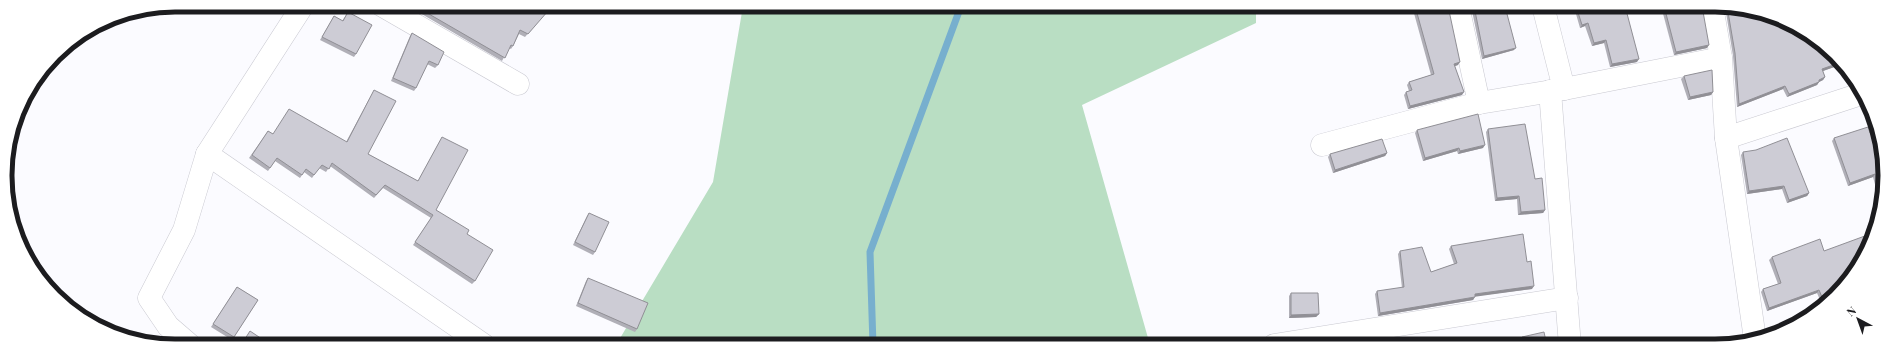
<svg xmlns="http://www.w3.org/2000/svg" width="1890" height="351" viewBox="0 0 1890 351" font-family="'Playfair Display',serif">
	<style>
		.green { fill: #b9dec3 }
		.lines { fill: none; stroke-linecap: round; stroke-linejoin: round }
		.stream { stroke: #77afce; stroke-width: 7 }
		.minor-casing { stroke: #c9c9d1; stroke-width: 23 }
		.minor { stroke: #fff; stroke-width: 22 }
		.wall { fill: #b0afb7 }
		.shaded-wall { fill: #908f95 }
		.building { fill: #cdccd5; stroke: #908f95 }
		.rim { fill: none; stroke: #1c1c1f; stroke-width: 5 }
	</style>
	<rect width="100%" height="100%" fill="#fbfbff"/>
	<path class="green" d="M743,6H1256V23L1082,105L1150,345H616L713,182Z"/>
	<g class="lines">
		<path class="stream" d="M873,345L870,252L961,6"/>
		<defs>
			<g id="minor">
				<path d="M381,5L518,84"/>
				<path d="M1458,6L1479,103"/>
				<path d="M1543,6L1564,89"/>
				<path d="M1712,6L1721,58L1726,138L1755,339"/>
				<path d="M1550,91L1570,346"/>
				<path d="M1726,138L1861,94"/>
				<path d="M1322,145L1479,103L1564,89L1721,58"/>
				<path d="M207,154L484,345"/>
				<path d="M190,345L168,326L149,298L184,230L207,154L303,5"/>
				<path d="M1274,345L1567,298"/>
			</g>
		</defs>
		<use href="#minor" class="minor-casing"/>
		<use href="#minor" class="minor"/>
	</g>
	<g class="wall">
		<path d="M424,5H547L545,10V14L525,37L519,34L513,46L511,49L509,48L502,61L420,13Z"/>
		<path d="M1412,6H1448L1458,65L1455,66L1462,95L1408,109L1404,95L1406,92L1409,91L1407,85L1409,82L1431,75Z"/>
		<path d="M1471,6H1500L1514,50L1482,59Z"/>
		<path d="M1575,6H1624L1637,62L1610,67L1604,43L1592,46L1585,26L1580,28L1574,7Z"/>
		<path d="M1661,6H1702L1707,48L1674,55Z"/>
		<path d="M1725,6H1737L1840,65L1823,71L1825,77L1823,80L1819,82L1817,85L1787,97L1783,89L1737,107L1733,56Z"/>
		<path d="M348,12L356,54L354,57L320,40L334,16L342,21Z"/>
		<path d="M412,33L438,65L435,68L427,64L416,88L414,91L391,81L410,36Z"/>
		<path d="M1684,76L1713,92L1711,95L1688,100L1681,79Z"/>
		<path d="M374,90L368,154L418,181L442,137L436,210L467,234L475,281L472,284L413,245L431,218L383,188L374,198L330,166L326,172L319,168L312,178L304,172L300,178L275,161L268,171L249,158L268,131L273,134L346,142Z"/>
		<path d="M1488,129L1535,179L1545,210L1543,213L1518,215L1517,199L1495,201L1486,132Z"/>
		<path d="M1417,130L1483,148L1458,154L1457,151L1423,161L1415,133Z"/>
		<path d="M1870,133L1884,198L1881,207L1873,177L1848,186L1832,141L1834,138Z"/>
		<path d="M1743,152L1809,193L1807,196L1787,203L1782,189L1747,194L1741,155Z"/>
		<path d="M1387,153L1385,156L1333,173L1328,157L1330,154Z"/>
		<path d="M589,213L595,252L593,255L573,245L587,216Z"/>
		<path d="M1451,246L1532,289L1475,296L1473,300L1378,316L1375,294L1377,291L1402,288L1398,254L1400,251L1431,272L1454,264L1449,249Z"/>
		<path d="M1824,251H1868L1835,295L1820,300L1817,293L1767,311L1761,292L1763,289L1778,284L1769,260L1772,257Z"/>
		<path d="M588,278L637,329L635,332L576,306L586,281Z"/>
		<path d="M237,287L258,300L232,340L211,327Z"/>
		<path d="M1291,293L1319,314L1316,317L1289,318V296Z"/>
		<path d="M1522,337L1547,346L1521,345L1520,340Z"/>
	</g>
	<g class="shaded-wall">
		<path d="M1588,23L1585,26L1580,28L1582,25Z"/>
		<path d="M1606,40L1604,43L1592,46L1594,43Z"/>
		<path d="M1709,45L1707,48L1674,55L1676,52Z"/>
		<path d="M1516,48L1514,50L1482,59L1484,56Z"/>
		<path d="M1639,59L1637,62L1610,67L1612,64Z"/>
		<path d="M1460,62L1458,65L1452,67L1454,64Z"/>
		<path d="M1839,63L1841,64L1840,65L1820,72L1822,69Z"/>
		<path d="M1825,77L1823,80L1819,82L1817,85L1787,97L1789,94Z"/>
		<path d="M1785,86L1783,89L1737,107L1739,104Z"/>
		<path d="M1464,92L1462,95L1408,109L1410,106Z"/>
		<path d="M1713,92L1711,95L1688,100L1690,97Z"/>
		<path d="M1485,145L1483,148L1458,154L1460,151Z"/>
		<path d="M1459,148L1457,151L1423,161L1425,158Z"/>
		<path d="M1387,153L1385,156L1333,173L1335,170Z"/>
		<path d="M1875,174L1873,177L1848,186L1850,183Z"/>
		<path d="M1784,186L1782,189L1747,194L1749,191Z"/>
		<path d="M1809,193L1807,196L1787,203L1789,200Z"/>
		<path d="M1519,196L1517,199L1495,201L1497,198Z"/>
		<path d="M1545,210L1543,213L1518,215L1521,212Z"/>
		<path d="M1534,286L1532,289L1473,297L1475,294Z"/>
		<path d="M1819,290L1817,293L1767,311L1769,308Z"/>
		<path d="M1838,292L1835,295L1820,300L1822,297Z"/>
		<path d="M1475,297L1473,300L1378,316L1380,313Z"/>
		<path d="M1319,314L1316,317L1289,318L1291,315Z"/>
	</g>
	<g class="building">
		<path d="M425,5H547L545,10L548,11L528,34L520,30L513,46L511,45L505,58L422,10Z"/>
		<path d="M1415,6H1448L1460,62L1454,64L1464,92L1410,106L1406,92L1412,90L1409,82L1434,74Z"/>
		<path d="M1474,6H1500L1507,14L1516,48L1484,56Z"/>
		<path d="M1576,6H1625L1639,59L1612,64L1606,40L1594,43L1588,23L1582,25Z"/>
		<path d="M1664,6H1702L1709,45L1676,52Z"/>
		<path d="M1727,6H1737L1800,28L1839,63L1822,69L1825,77L1819,80V82L1789,94L1785,86L1739,104L1735,53Z"/>
		<path d="M348,12L372,25L356,54L322,37L334,16L343,21Z"/>
		<path d="M412,33L444,52L438,65L429,61L416,88L393,78Z"/>
		<path d="M1712,70L1713,92L1690,97L1684,76Z"/>
		<path d="M374,90L396,101L368,154L418,181L442,137L468,150L436,210L469,230L467,234L493,250L475,281L415,242L433,215L385,185L376,195L332,163L329,169L322,165L314,175L306,169L302,175L277,158L270,168L252,155L268,131L273,134L289,109L347,142Z"/>
		<path d="M1478,114L1485,145L1460,151L1459,148L1425,158L1417,130Z"/>
		<path d="M1525,124L1535,179L1542,178L1545,210L1521,212L1519,196L1497,198L1488,129Z"/>
		<path d="M1868,127L1870,133L1879,130V131L1884,198L1882,202L1875,174L1850,183L1834,138Z"/>
		<path d="M1787,138L1809,193L1789,200L1784,186L1749,191L1743,152L1756,150Z"/>
		<path d="M1382,139L1387,153L1335,170L1330,154Z"/>
		<path d="M589,213L609,222L595,252L575,242Z"/>
		<path d="M1873,233L1868,251L1838,292L1822,297L1819,290L1769,308L1763,289L1781,283L1772,257L1820,239L1824,251Z"/>
		<path d="M1523,234L1527,262L1531,261L1534,286L1475,294V297L1380,313L1377,291L1404,287L1400,251L1422,247L1431,272L1457,263L1451,246Z"/>
		<path d="M588,278L648,303L637,329L578,303Z"/>
		<path d="M237,287L258,300L234,337L213,324Z"/>
		<path d="M1291,293H1318L1319,314L1291,315Z"/>
		<path d="M250,331L265,341L262,345H241Z"/>
		<path d="M1544,332L1547,346L1524,345L1522,337Z"/>
	</g>
	<path d="M0 0H1890V351H0ZM175 12H1715A163 163 0 0 1 1878 175V176A163 163 0 0 1 1715 339H175A163 163 0 0 1 12 176V175A163 163 0 0 1 175 12Z" fill="#fff" fill-rule="evenodd"/>
	<path class="rim" d="M175 12H1715A163 163 0 0 1 1878 175V176A163 163 0 0 1 1715 339H175A163 163 0 0 1 12 176V175A163 163 0 0 1 175 12Z"/>
	<g transform="translate(1858 319) rotate(319)" stroke="#ffffff" stroke-width="3" paint-order="stroke">
	<path d="M0-3L7 15L0 10L-7 15Z" fill="#1c1c1f"/>
	<text y="-6" font-size="11" font-weight="bold" text-anchor="middle" fill="#1c1c1f">N</text>
	</g>
</svg>
